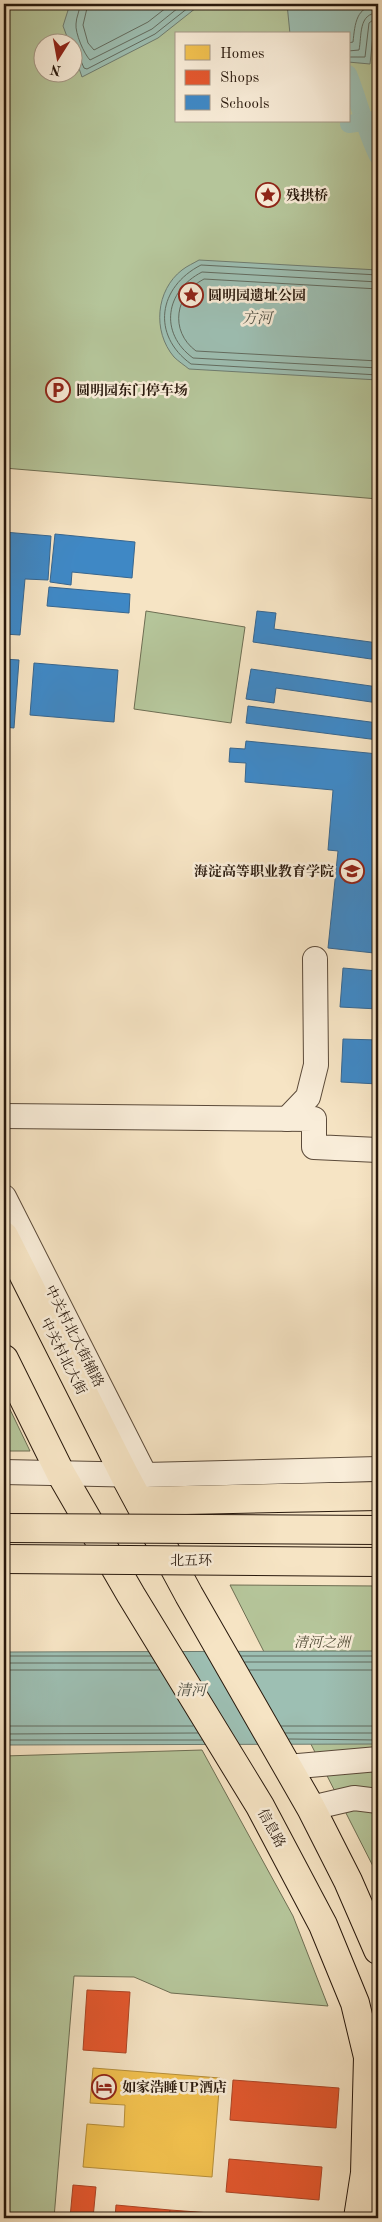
<svg xmlns="http://www.w3.org/2000/svg" width="382" height="2222" viewBox="0 0 382 2222" font-family="'Old Standard TT','Noto Serif SC',serif">
	<style>
		.green { fill: #b5c59a; stroke: #6e6e53; fill-rule: evenodd }
		.water { fill: #9dbfb3; stroke: #6e7c70 }
		.homes { fill: #f2c14e; stroke: #b58e3a }
		.shops { fill: #e4572e; stroke: #ac4424 }
		.schools { fill: #3f88c5; stroke: #38668e }
		.lines { fill: none; stroke-linecap: round; stroke-linejoin: round }
		.shore { stroke: #626c60; stroke-width: 1 }
		.canal { stroke: #9dbfb3; stroke-width: 18 }
		.minor-casing { stroke: #5c4b3a; stroke-width: 26 }
		.major-casing { stroke: #28180c; stroke-width: 30 }
		.highway-casing { stroke: #28180c; stroke-width: 30 }
		.minor { stroke: #f9edd9; stroke-width: 24 }
		.major { stroke: #f6e4c4; stroke-width: 28 }
		.highway { stroke: #f6e4c4; stroke-width: 28 }
		.highway-bridge-casing { stroke: #28180c; stroke-width: 30; stroke-linecap: butt }
		.highway-bridge { stroke: #f6e4c4; stroke-width: 28 }
		.labels { text-anchor: middle; stroke-width: 5; stroke-linejoin: round; paint-order: stroke }
		.poi-label { font-size: 14px; font-weight: bold; fill: #28180c; stroke: #f9edd9; text-anchor: start }
		.street-label { font-size: 14px; fill: #28180c; stroke: #f9edd9 }
		.park-label { font-size: 14px; font-style: italic; fill: #524c37; stroke: #f9edd9 }
		.water-label { font-size: 15px; font-style: italic; fill: #515246; stroke: #f9edd9 }
	</style>
	<rect width="100%" height="100%" fill="#f6e4c4"/>
	<filter id="stains"><feTurbulence type="fractalNoise" baseFrequency=".004" numOctaves="4"/><feColorMatrix values="0 0 0 0 .2 0 0 0 0 .09 0 0 0 0 .02 0 0 0 .5 -.17"/></filter>
	<radialGradient id="worn" r=".72"><stop offset=".6" stop-color="#630" stop-opacity="0"/><stop offset="1" stop-color="#630" stop-opacity=".3"/></radialGradient>
	<g class="green">
		<path d="M4,4H378V499L4,468ZM176,34H348V121H176ZM42,42H72V72H42Z"/>
		<path d="M146,611L245,627L231,723L134,709Z"/>
		<path d="M4,1397L30,1451H4Z"/>
		<path d="M230,1585L378,1586V1876Z"/>
		<path d="M202,1750L293,1916L328,2006L171,1993L134,1977L74,1976L54,2218H4V1756Z"/>
	</g>
	<g class="water">
		<path d="M70,4H201L158,38L82,77L73,51L72,42H69L63,26Z"/>
		<path d="M287,4H378V24L374,25L370,64L348,62V34H290Z"/>
		<path d="M199,260L378,270V380L189,369C184,365 178,361 174,357C152,331 156,290 182,270C187,266 194,263 199,260Z"/>
		<path d="M378,1651V1744L4,1745V1652Z"/>
	</g>
	<path class="homes" d="M93,2068L220,2078L212,2177L83,2167L87,2124L124,2127L125,2105L90,2103Z"/>
	<g class="shops">
		<path d="M87,1990L130,1992L126,2053L83,2050Z"/>
		<path d="M233,2080L339,2088L336,2128L230,2120Z"/>
		<path d="M229,2159L322,2167L319,2200L226,2192Z"/>
		<path d="M73,2185L96,2187L93,2218H70Z"/>
		<path d="M116,2205L170,2210L169,2218H115Z"/>
		<path d="M170,2210L279,2218H169Z"/>
	</g>
	<g class="schools">
		<path d="M4,532L51,536L48,580L25,579L20,635L4,634Z"/>
		<path d="M55,534L135,542L132,578L72,572L71,585L50,582Z"/>
		<path d="M49,587L130,594L129,613L47,606Z"/>
		<path d="M257,611L276,613L274,629L378,643V660L253,642Z"/>
		<path d="M4,659L19,660L14,728L4,727Z"/>
		<path d="M34,663L118,670L114,722L30,715Z"/>
		<path d="M251,669L378,687V703L276,688L274,703L246,699Z"/>
		<path d="M248,706L378,723V740L246,723Z"/>
		<path d="M246,741L378,754L376,792H378V912L374,953L328,948L338,851L328,850L333,790L245,782L246,763L229,762L230,748L245,749Z"/>
		<path d="M343,968L378,971V1009L340,1007Z"/>
		<path d="M343,1039L378,1040V1084L341,1082Z"/>
	</g>
	<g class="lines">
		<g class="shore">
			<path d="M80,4C80,11 76,17 76,24C75,33 84,54 90,60L152,29L183,4"/>
			<path d="M88,4L83,25L88,43L94,50L148,22L171,4"/>
			<path d="M348,43L353,42C355,24 356,5 378,6"/>
			<path d="M348,51L359,50C362,36 358,13 378,13"/>
			<path d="M72,52L78,54L84,68L87,69L155,34L193,4"/>
			<path d="M348,57H365L369,23L373,20H378"/>
			<path d="M378,275L201,265C158,287 151,335 191,364L378,375"/>
			<path d="M378,282L202,272C165,291 159,333 193,358L378,368"/>
			<path d="M378,289L204,279C175,294 169,331 196,351L378,361"/>
			<path d="M4,1656H151"/>
			<path d="M241,1656H378"/>
			<path d="M245,1662H378"/>
			<path d="M4,1663H155"/>
			<path d="M4,1670H159"/>
			<path d="M249,1670H378"/>
			<path d="M4,1726H193"/>
			<path d="M281,1726H378"/>
			<path d="M285,1733H378"/>
			<path d="M4,1734L198,1733"/>
			<path d="M289,1739L378,1740"/>
			<path d="M4,1740H202"/>
		</g>
		<g class="canal">
			<path d="M348,74C359,101 365,130 378,156"/>
			<path d="M349,124L375,120"/>
		</g>
		<defs>
			<g id="minor">
				<path d="M4,1116L314,1119V1147L378,1150"/>
				<path d="M287,1119L308,1097L316,1065L315,959"/>
				<path d="M4,1197L145,1475"/>
				<path d="M4,1472L145,1475L378,1469"/>
				<path d="M287,1767L378,1759"/>
				<path d="M311,1808L354,1798L378,1801"/>
			</g>
			<g id="major">
				<path d="M4,1236L125,1476L189,1595L311,1808L348,1881L378,1950"/>
				<path d="M4,1359L61,1474L131,1595L260,1806L323,1925L355,2003L368,2057L365,2173L358,2218"/>
			</g>
			<path id="highway" d="M139,1501L378,1496"/>
		</defs>
		<use href="#minor" class="minor-casing"/>
		<use href="#major" class="major-casing"/>
		<use href="#highway" class="highway-casing"/>
		<use href="#minor" class="minor"/>
		<use href="#major" class="major"/>
		<use href="#highway" class="highway"/>
		<defs>
			<g id="highway-bridge">
				<path d="M4,1528L378,1530"/>
				<path d="M4,1559L378,1562"/>
			</g>
		</defs>
		<use href="#highway-bridge" class="highway-bridge-casing"/>
		<use href="#highway-bridge" class="highway-bridge"/>
	</g>
	<defs>
		<symbol id="sight-ring" viewBox="-11 -11 22 22"><circle r="9.5" fill="#f9edd9" stroke="#8f2418" stroke-width="1.5"/><path d="M0-6L1.8-2.2L6-1.7L2.9 1.2L3.7 5.4L0 3.3L-3.7 5.4L-2.9 1.2L-6-1.7L-1.8-2.2Z" fill="#8f2418"/></symbol>
		<symbol id="parking-ring" viewBox="-11 -11 22 22"><circle r="9.5" fill="#f9edd9" stroke="#8f2418" stroke-width="1.5"/><path d="M-3.5-5.5H1a3.5 3.5 0 0 1 0 7H-1V5.5H-3.5ZM-1-3.4V-.6H.8a1.4 1.4 0 0 0 0-2.8Z" fill="#8f2418"/></symbol>
		<symbol id="university-ring" viewBox="-11 -11 22 22"><circle r="9.5" fill="#f9edd9" stroke="#8f2418" stroke-width="1.5"/><path d="M0-5L7-2L0 1L-7-2ZM-4 1L0 2.5L4 1V4Q0 6-4 4Z" fill="#8f2418"/></symbol>
		<symbol id="hotel-ring" viewBox="-11 -11 22 22"><circle r="9.5" fill="#f9edd9" stroke="#8f2418" stroke-width="1.5"/><path d="M-6-4.5h1.5V1H6V5H4.5V3h-9V5H-6ZM-4 0a1.8 1.8 0 1 1 3.6 0ZM.5 0V-2.5h3Q6-2.5 6 0Z" fill="#8f2418"/></symbol>
	</defs>
	<g fill-rule="evenodd">
		<use href="#sight-ring" x="254" y="181" width="28" height="28"/>
		<use href="#sight-ring" x="177" y="281" width="28" height="28"/>
		<use href="#parking-ring" x="44" y="376" width="28" height="28"/>
		<use href="#university-ring" x="338" y="857" width="28" height="28"/>
		<use href="#hotel-ring" x="90" y="2073" width="28" height="28"/>
	</g>
	<g class="labels">
		<g class="poi-label">
			<text x="286" y="200">残拱桥</text>
			<text x="208" y="300">圆明园遗址公园</text>
			<text x="76" y="395">圆明园东门停车场</text>
			<text x="334" y="876" text-anchor="end">海淀高等职业教育学院</text>
			<text x="122" y="2092">如家浩睡UP酒店</text>
		</g>
		<g class="street-label">
			<text transform="translate(75 1336) rotate(63)" y="5">中关村北大街辅路</text>
			<text transform="translate(64 1356) rotate(63)" y="5">中关村北大街</text>
			<text x="191" y="1565">北五环</text>
			<text transform="translate(272 1828) rotate(61)" y="5">信息路</text>
		</g>
		<g class="park-label">
			<text x="322" y="1647">清河之洲</text>
		</g>
		<g class="water-label">
			<text x="257" y="323">方河</text>
			<text x="191" y="1695">清河</text>
		</g>
	</g>
	<rect width="382" height="2222" fill="none" stroke="#f6e4c4" stroke-width="20"/>
	<rect x="5" y="5" width="372" height="2212" fill="none" stroke="#28180c" stroke-width="2.5"/>
	<rect x="10" y="10" width="362" height="2202" fill="none" stroke="#28180c"/>
	<rect x="175" y="32" width="175" height="90" fill="#f9edd9" stroke="#a59887"/>
	<rect x="185" y="45" width="25" height="15" fill="#f2c14e" stroke="#a59887"/>
	<text x="220" y="58" font-size="15" fill="#28180c">Homes</text>
	<rect x="185" y="70" width="25" height="15" fill="#e4572e" stroke="#a59887"/>
	<text x="220" y="82" font-size="15" fill="#28180c">Shops</text>
	<rect x="185" y="95" width="25" height="15" fill="#3f88c5" stroke="#a59887"/>
	<text x="220" y="108" font-size="15" fill="#28180c">Schools</text>
	<g transform="translate(58 58) rotate(191)"><circle r="24" fill="#f9edd9" stroke="#a59887"/>
	<path d="M0-4L9 19L0 12L-9 19Z" fill="#8f2418"/>
	<text y="-8" font-size="14" font-weight="bold" text-anchor="middle" fill="#28180c">N</text>
	</g>
	<rect width="100%" height="100%" filter="url(#stains)"/>
	<rect width="100%" height="100%" fill="url(#worn)"/>
</svg>
